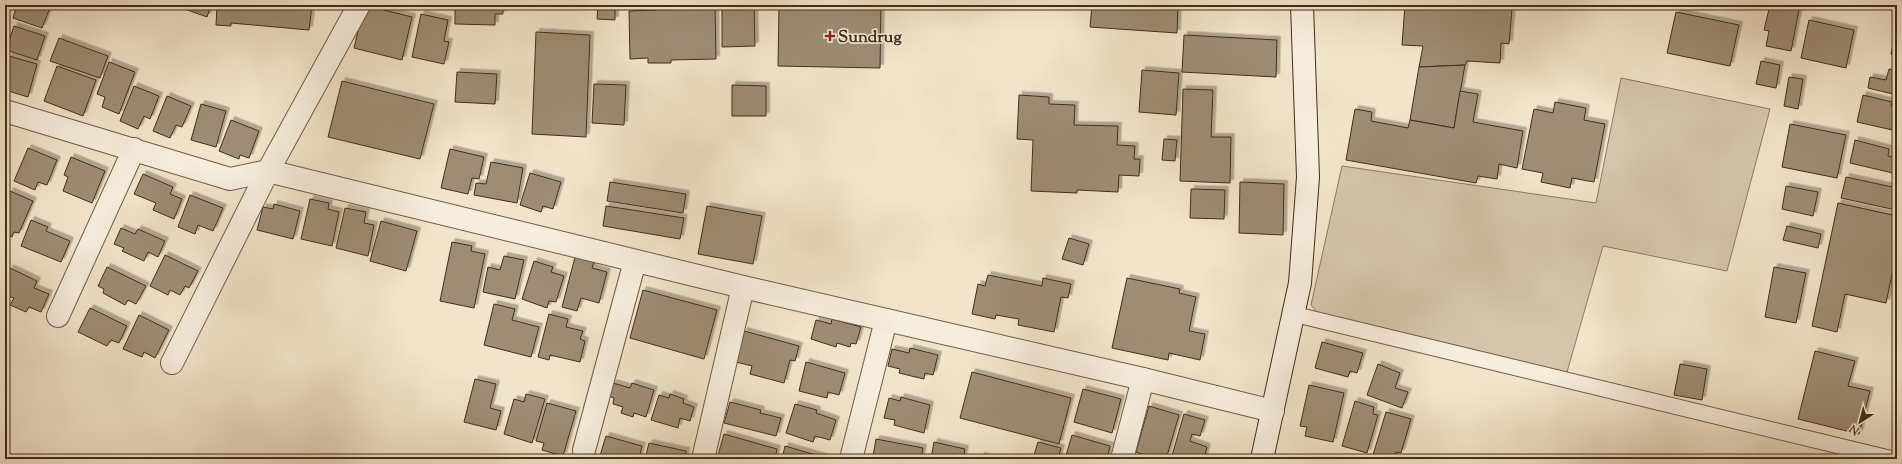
<svg xmlns="http://www.w3.org/2000/svg" width="1902" height="464" viewBox="0 0 1902 464" font-family="'Sorts Mill Goudy',serif">
	<style>
		.green { fill: #d4c5ac; stroke: #8b7962 }
		.building { fill: #9e8c75; stroke: #422d18; filter: url(#shadow) }
		.lines { fill: none; stroke-linecap: round; stroke-linejoin: round }
		.lane-casing { stroke: #6e5b44; stroke-width: 17 }
		.street-casing { stroke: #6e5b44; stroke-width: 24 }
		.secondary-casing { stroke: #422d18; stroke-width: 24 }
		.lane { stroke: #f7eddd; stroke-width: 15 }
		.street { stroke: #f7eddd; stroke-width: 22 }
		.secondary { stroke: #f7eddd; stroke-width: 22 }
		.poi-dot { fill: #8f2418; stroke: #f7eddd; stroke-width: 1.5 }
		.labels { text-anchor: middle; stroke-width: 3; stroke-linejoin: round; paint-order: stroke }
		.poi-label { font-size: 17px; font-weight: bold; fill: #422d18; stroke: #f7eddd; text-anchor: start }
	</style>
	<defs>
		<filter id="shadow"><feDropShadow dx="3.5" dy="-3.5" stdDeviation="0" flood-color="#0004"/></filter>
	</defs>
	<rect width="100%" height="100%" fill="#f2e4ca"/>
	<filter id="stains"><feTurbulence type="fractalNoise" baseFrequency=".005" numOctaves="4"/><feColorMatrix values="0 0 0 0 .2 0 0 0 0 .09 0 0 0 0 .02 0 0 0 .5 -.17"/></filter>
	<radialGradient id="worn" r=".72"><stop offset=".6" stop-color="#630" stop-opacity="0"/><stop offset="1" stop-color="#630" stop-opacity=".3"/></radialGradient>
	<path class="green" d="M1621,78L1770,109L1727,271L1603,246L1567,372L1446,350L1317,312L1311,305L1342,166L1596,203Z"/>
	<g class="building">
		<path d="M5,5H10L7,13L5,12Z"/>
		<path d="M17,5H51L42,28L13,18Z"/>
		<path d="M182,5H211L207,17L182,8Z"/>
		<path d="M226,5H312L309,30L231,23V26L216,25L217,6L226,7Z"/>
		<path d="M364,5L412,17L402,60L354,48Z"/>
		<path d="M455,5H503V14H495V25L455,24Z"/>
		<path d="M598,5H615V20L597,19Z"/>
		<path d="M656,5L715,6L716,59L671,60V63H648V58L630,59L629,11L656,10Z"/>
		<path d="M722,5H754L755,46L722,47Z"/>
		<path d="M779,5H881L880,68L778,66Z"/>
		<path d="M1092,5H1178L1177,33L1090,27Z"/>
		<path d="M1405,5H1493V7L1512,9L1509,44L1501,43L1500,63L1467,61L1465,65L1419,67L1423,46L1402,45Z"/>
		<path d="M1770,5H1800L1791,51L1766,46L1769,31L1764,30Z"/>
		<path d="M1676,12L1739,25L1730,66L1667,53Z"/>
		<path d="M421,14L448,20L444,41L449,42L444,64L412,57Z"/>
		<path d="M1809,20L1854,30L1846,68L1801,58Z"/>
		<path d="M14,26L45,36L37,60L6,50Z"/>
		<path d="M1896,31H1897V55L1891,54Z"/>
		<path d="M536,32L590,35L586,137L532,134Z"/>
		<path d="M1184,35L1277,40L1276,77L1182,72Z"/>
		<path d="M59,38L108,56L100,78L50,61Z"/>
		<path d="M9,56L37,64L28,97L5,90V70Z"/>
		<path d="M1761,61L1780,65L1776,88L1756,84Z"/>
		<path d="M109,62L135,72L119,114L102,107L105,97L97,94Z"/>
		<path d="M1465,65L1454,128L1410,120L1419,67Z"/>
		<path d="M57,66L96,80L83,116L44,101Z"/>
		<path d="M1889,69L1897,71V95L1868,88L1870,77L1886,80Z"/>
		<path d="M1142,70L1179,73L1176,115L1139,112Z"/>
		<path d="M457,72L497,74L495,104L455,102Z"/>
		<path d="M1789,77L1803,79L1798,109L1784,106Z"/>
		<path d="M342,81L434,104L420,159L328,137Z"/>
		<path d="M594,84L626,85L624,125L592,123Z"/>
		<path d="M732,85L766,86V116H732Z"/>
		<path d="M134,86L159,96L150,119L144,116L138,129L120,121Z"/>
		<path d="M1183,89L1213,90L1211,137H1231L1230,183L1180,181Z"/>
		<path d="M1460,91L1478,94L1473,122L1523,131L1517,168L1499,164L1497,179L1478,176L1476,183L1346,160L1355,109L1372,112L1371,121L1408,128L1410,120L1454,128Z"/>
		<path d="M1019,95L1049,97V104L1075,105L1074,125L1118,126L1117,145L1135,146L1134,159H1140L1139,176L1119,175L1118,192L1077,190V193L1031,191L1033,140L1017,139Z"/>
		<path d="M1863,95L1892,102L1891,106L1897,108V131L1857,122Z"/>
		<path d="M167,96L191,106L182,127L176,125L170,138L153,131Z"/>
		<path d="M1555,102L1586,108L1584,120L1605,124L1594,182L1572,178L1570,188L1541,182L1543,173L1522,169L1534,109L1553,113Z"/>
		<path d="M201,104L226,111L216,147L191,140Z"/>
		<path d="M231,120L259,131L249,158L240,155L239,159L219,151Z"/>
		<path d="M1790,124L1846,135L1837,178L1782,167Z"/>
		<path d="M1164,139L1177,140L1175,161L1162,160Z"/>
		<path d="M1855,140L1889,149L1888,156L1897,158V174L1850,163Z"/>
		<path d="M28,148L57,160L47,185L38,182L35,190L14,181Z"/>
		<path d="M450,149L484,157L479,179L472,178L468,194L441,188Z"/>
		<path d="M71,157L105,171L92,203L63,191L68,177L64,175Z"/>
		<path d="M491,162L523,168L517,203L474,195L476,183L486,184Z"/>
		<path d="M530,173L561,182L553,209L543,206L541,212L520,205Z"/>
		<path d="M143,174L173,187L170,194L182,199L174,219L153,210L156,203L134,194Z"/>
		<path d="M1846,177L1897,188L1896,210L1841,198Z"/>
		<path d="M610,182L686,194L683,213L607,201Z"/>
		<path d="M1240,182L1284,184L1283,235L1239,233Z"/>
		<path d="M1786,186L1818,192L1813,216L1782,209Z"/>
		<path d="M1191,189L1225,190L1224,219L1190,218Z"/>
		<path d="M10,191L33,201L19,233L14,232L12,237L5,234V203Z"/>
		<path d="M190,195L223,208L213,231L198,225L195,234L178,227Z"/>
		<path d="M310,199L329,203L328,209L339,212L332,246L301,239Z"/>
		<path d="M1838,203L1897,216V250L1886,303L1845,294L1837,332L1812,326Z"/>
		<path d="M274,204L300,211L293,239L257,230L263,207L273,209Z"/>
		<path d="M606,206L684,218L680,239L603,226Z"/>
		<path d="M707,206L762,216L753,264L698,254Z"/>
		<path d="M345,208L366,212L364,223L374,225L368,256L336,248Z"/>
		<path d="M31,220L48,227L46,231L70,241L61,262L21,246Z"/>
		<path d="M381,221L417,231L406,271L370,261Z"/>
		<path d="M1787,226L1821,234L1818,248L1783,240Z"/>
		<path d="M121,228L135,234L138,229L165,241L158,257L148,252L144,261L122,251L124,248L114,244Z"/>
		<path d="M1069,238L1089,244L1083,265L1062,259Z"/>
		<path d="M452,242L472,246L471,251L485,254L474,308L440,301Z"/>
		<path d="M165,255L198,271L189,288L185,286L180,295L170,290L168,295L150,286Z"/>
		<path d="M504,256L524,260L515,299L483,292L488,267L500,270Z"/>
		<path d="M575,257L594,262L592,268L607,272L599,303L581,298L577,311L562,307Z"/>
		<path d="M534,261L553,267L551,272L564,276L556,302L549,301L547,308L522,299Z"/>
		<path d="M107,267L146,286L136,304L128,300L125,305L103,293L104,289L98,286Z"/>
		<path d="M1774,267L1806,273L1796,323L1765,317Z"/>
		<path d="M10,268L37,281L34,288L49,294L41,312L29,307L26,312L10,305L14,298L5,295V280Z"/>
		<path d="M988,275L1042,286L1043,278L1071,284L1068,298L1061,297L1054,332L1018,325L1019,319L996,315L995,319L972,314L978,284L985,286Z"/>
		<path d="M1127,278L1180,289L1179,293L1196,297L1189,331L1205,334L1200,360L1169,353L1168,360L1112,348Z"/>
		<path d="M643,290L717,310L704,359L630,338Z"/>
		<path d="M494,304L515,309L512,320L539,327L531,357L484,345Z"/>
		<path d="M90,308L127,326L119,343L111,340L107,346L78,332Z"/>
		<path d="M549,314L568,319L566,327L583,331L580,339L585,341L580,362L550,355L549,360L538,357Z"/>
		<path d="M139,315L169,330L155,358L144,352L142,357L123,349Z"/>
		<path d="M832,319L861,327L856,344L851,343L850,347L837,343L836,347L811,339L816,320L831,324Z"/>
		<path d="M744,331L799,346L795,361L790,360L784,383L750,374L752,366L736,362Z"/>
		<path d="M1322,342L1363,353L1357,373L1350,371L1348,377L1315,368Z"/>
		<path d="M910,348L938,355L933,375L925,373L924,379L899,373L900,369L888,366L892,349L909,353Z"/>
		<path d="M1815,351L1855,361L1848,386L1870,391L1859,434L1798,419Z"/>
		<path d="M806,362L845,373L839,395L828,392L827,398L799,391Z"/>
		<path d="M1378,364L1400,373L1395,388L1408,392L1402,408L1367,395Z"/>
		<path d="M1680,364L1707,369L1702,400L1674,395Z"/>
		<path d="M972,372L1071,398L1059,444L960,418Z"/>
		<path d="M475,379L496,384L490,408L501,411L496,430L464,422Z"/>
		<path d="M613,383L630,388L632,383L654,390L646,417L634,413L633,417L621,413L623,407L613,404L614,398L609,396Z"/>
		<path d="M1309,385L1344,393L1333,442L1305,436L1307,427L1300,426Z"/>
		<path d="M1083,389L1121,399L1112,433L1074,422Z"/>
		<path d="M526,394L545,399L532,443L504,434L514,399L524,402Z"/>
		<path d="M670,394L684,399L683,403L694,407L690,421L680,418L678,428L651,420L659,395L669,398Z"/>
		<path d="M901,397L930,405L924,433L894,425L895,420L884,418L889,398L900,401Z"/>
		<path d="M1355,401L1374,407L1373,414L1378,415L1367,453L1342,446Z"/>
		<path d="M730,402L761,410L760,413L781,418L776,436L724,423Z"/>
		<path d="M547,403L576,411L563,456L542,450L544,443L536,441Z"/>
		<path d="M795,404L817,410L816,413L836,420L830,440L815,436L813,442L786,433Z"/>
		<path d="M1149,406L1179,415L1167,456L1158,454L1157,459L1136,452Z"/>
		<path d="M1386,412L1411,419L1401,453L1396,452L1394,459H1386L1373,455Z"/>
		<path d="M1184,414L1205,420L1200,436L1192,434L1190,441L1207,447L1204,459H1171Z"/>
		<path d="M724,434L777,449L775,459H732L718,455Z"/>
		<path d="M1072,435L1110,446L1107,459H1065Z"/>
		<path d="M606,436L642,446L639,459H599Z"/>
		<path d="M876,439L923,448L921,459H887L873,456Z"/>
		<path d="M934,442L965,449L963,459H931Z"/>
		<path d="M1038,442L1061,448L1058,459L1034,455Z"/>
		<path d="M649,443L686,451L685,459H645Z"/>
		<path d="M785,446L826,458L825,459H782Z"/>
		<path d="M981,456L993,459H980Z"/>
	</g>
	<g class="lines">
		<defs>
			<path id="lane" d="M1293,314L1893,459"/>
			<g id="street">
				<path d="M5,111L230,179L268,171L743,287L1143,379L1273,411"/>
				<path d="M58,316L134,149"/>
				<path d="M172,363L268,171L359,5"/>
				<path d="M584,450L635,261"/>
				<path d="M703,459L743,287"/>
				<path d="M851,459L886,320"/>
				<path d="M1122,459L1143,379"/>
			</g>
			<path id="secondary" d="M1262,459L1300,283L1308,177L1302,5"/>
		</defs>
		<use href="#lane" class="lane-casing"/>
		<use href="#street" class="street-casing"/>
		<use href="#secondary" class="secondary-casing"/>
		<use href="#lane" class="lane"/>
		<use href="#street" class="street"/>
		<use href="#secondary" class="secondary"/>
	</g>
	<path class="poi-dot" d="M828 30h4v4h4v4h-4v4h-4v-4h-4v-4h4z"/>
	<g class="labels">
		<g class="poi-label">
			<text x="838" y="42">Sundrug</text>
		</g>
	</g>
	<rect width="1902" height="464" fill="none" stroke="#f2e4ca" stroke-width="20"/>
	<rect x="6" y="6" width="1890" height="452" fill="none" stroke="#422d18" stroke-width="2"/>
	<rect x="10" y="10" width="1882" height="444" fill="none" stroke="#422d18"/>
	<g transform="translate(1860 422) rotate(216)" stroke="#f7eddd" stroke-width="3" paint-order="stroke">
	<path d="M0-3L7 15L0 10L-7 15Z" fill="#422d18"/>
	<text y="-6" font-size="11" font-weight="bold" text-anchor="middle" fill="#422d18">N</text>
	</g>
	<rect width="100%" height="100%" filter="url(#stains)"/>
	<rect width="100%" height="100%" fill="url(#worn)"/>
</svg>
